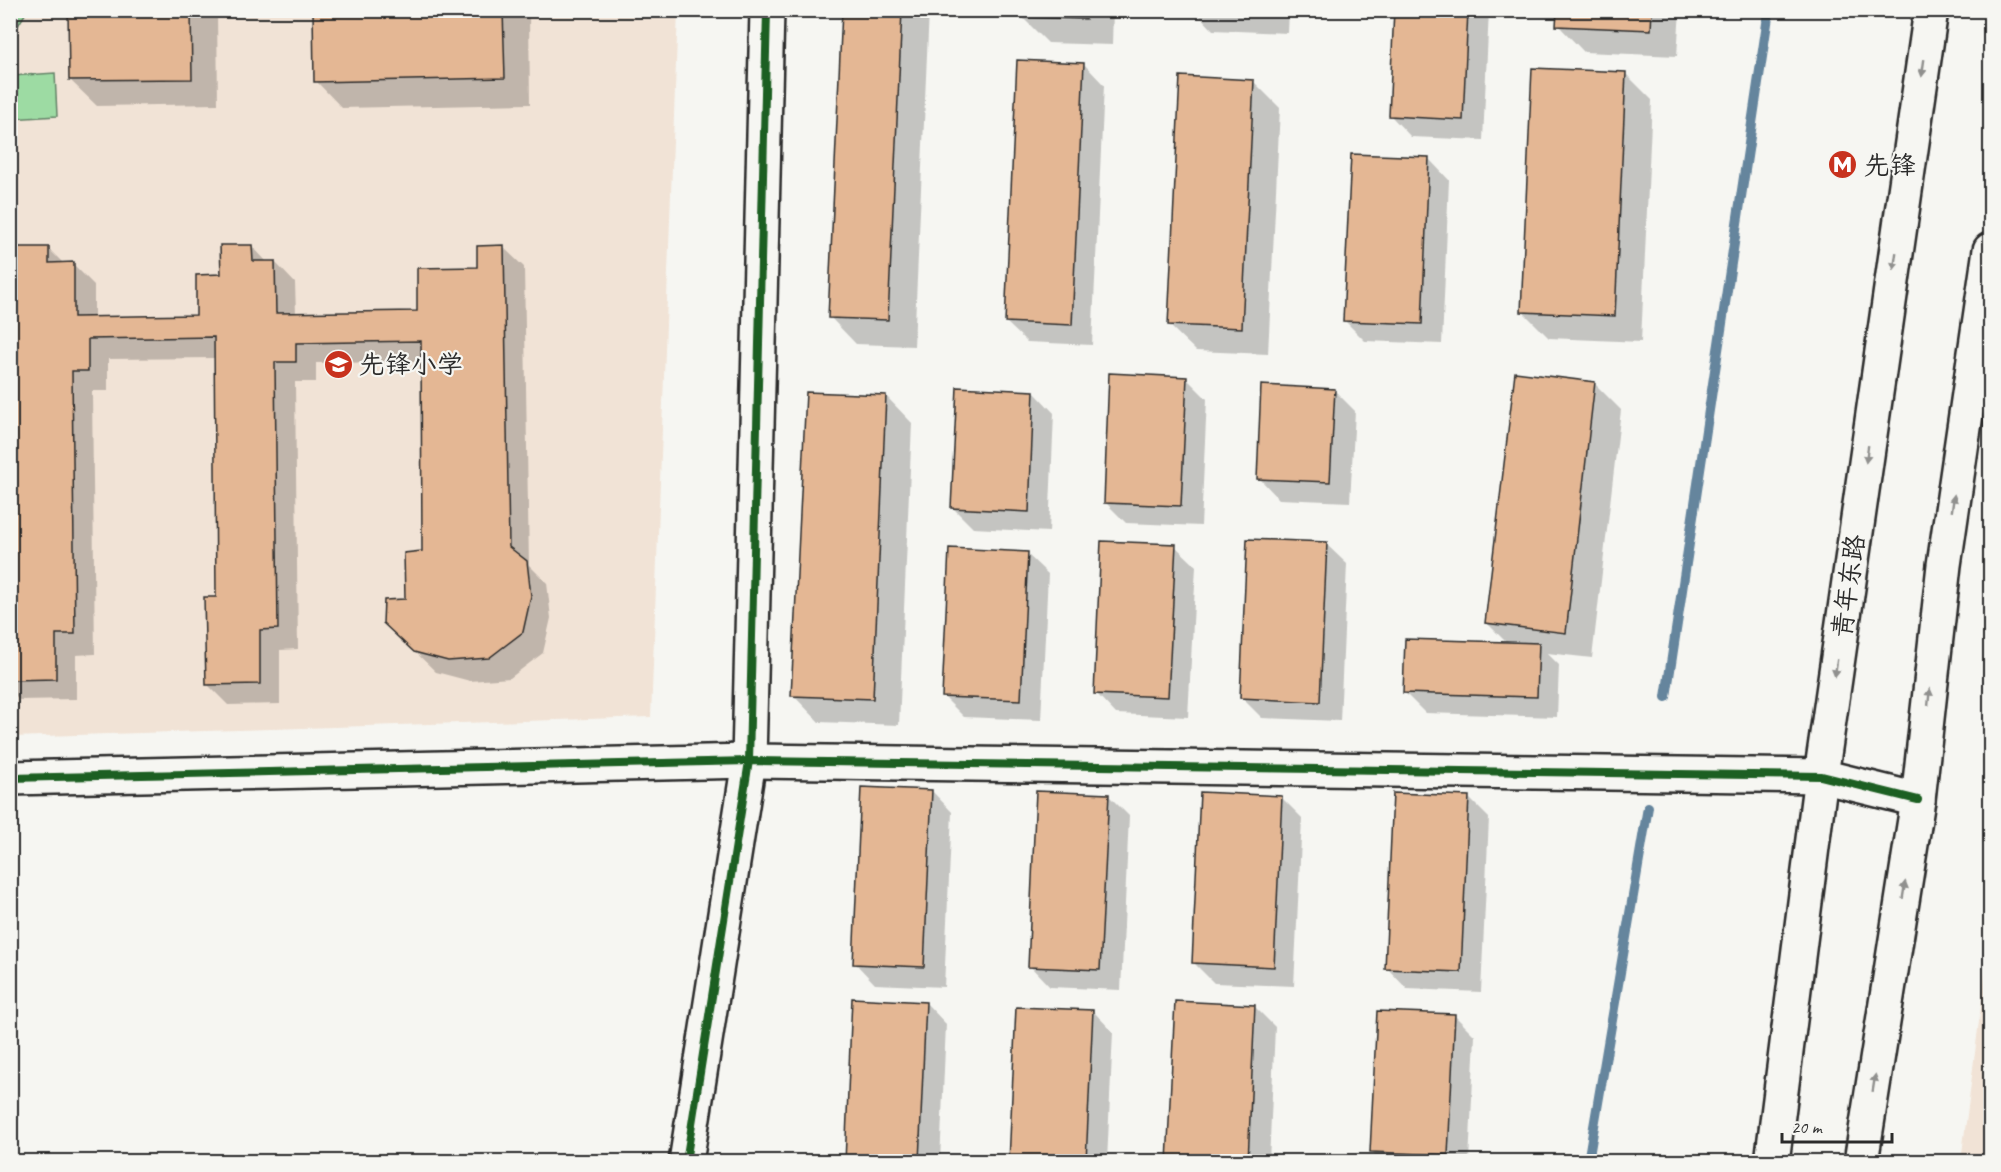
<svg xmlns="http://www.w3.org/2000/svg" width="2001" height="1172" viewBox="0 0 2001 1172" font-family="Caveat,'LXGW WenKai TC',sans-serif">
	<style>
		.built { fill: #f1e3d6 }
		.green { fill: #9ddba3; stroke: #648367; stroke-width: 1.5 }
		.shadow { fill: #0003 }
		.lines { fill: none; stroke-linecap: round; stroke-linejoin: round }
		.stream { stroke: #65859d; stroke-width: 10 }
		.building { fill: #e4b794; stroke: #2b2b2b; stroke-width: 1.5 }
		.street-casing { stroke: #2b2b2b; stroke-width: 38 }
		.secondary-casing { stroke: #2b2b2b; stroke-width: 38 }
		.street { stroke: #f6f6f2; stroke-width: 33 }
		.secondary { stroke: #f6f6f2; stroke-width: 33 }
		.cycleway-casing { stroke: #f6f6f2; stroke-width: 11 }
		.cycleway { stroke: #1b5e20; stroke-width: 8 }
		.oneway { fill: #90908e }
		.labels { text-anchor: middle; stroke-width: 4.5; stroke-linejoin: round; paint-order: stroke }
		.poi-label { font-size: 26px; fill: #2b2b2b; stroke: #f6f6f2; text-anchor: start }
		.street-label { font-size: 26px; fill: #2b2b2b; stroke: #f6f6f2 }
	</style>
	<rect width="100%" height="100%" fill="#f6f6f2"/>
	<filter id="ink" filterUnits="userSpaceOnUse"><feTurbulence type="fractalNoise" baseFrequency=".0167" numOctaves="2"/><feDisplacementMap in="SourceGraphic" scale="12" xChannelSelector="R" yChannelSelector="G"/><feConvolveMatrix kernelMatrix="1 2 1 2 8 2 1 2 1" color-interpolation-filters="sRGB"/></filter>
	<g filter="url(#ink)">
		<g class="built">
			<path d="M10,11H678L651,717L11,737Z"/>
			<path d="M1990,936V1161H1961Z"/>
		</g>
		<g class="green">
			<path d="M11,10L27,11L11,37L10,11Z"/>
			<path d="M55,73L57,116L11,119V76Z"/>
		</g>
		<g class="shadow">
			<path d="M69,10H217L218,104L97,106L70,80Z"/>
			<path d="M314,10H529L530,104L342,108L316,81Z"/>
			<path d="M844,10H929L914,346L856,344L830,317Z"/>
			<path d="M1021,10H1113L1112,45L1048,43L1021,16Z"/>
			<path d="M1194,10H1289L1288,33L1213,30Z"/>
			<path d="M1396,10H1489L1483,140L1411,137L1391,116Z"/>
			<path d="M1559,10H1680L1677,56L1584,52L1558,25Z"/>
			<path d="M1084,64L1104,85L1092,345L1027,342L1006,322Z"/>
			<path d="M1626,74L1652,100L1641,342L1549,338L1523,312Z"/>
			<path d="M1253,81L1280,108L1268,354L1196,351L1169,325Z"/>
			<path d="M1429,159L1449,180L1442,344L1365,341L1345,321Z"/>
			<path d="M252,246L268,263L275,262L295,283L296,314L418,312L479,268L503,247L524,267L529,565L547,583L551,618L543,653L510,678L470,681L436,672L406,643L407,600L423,552L422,362L316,363V382H295L298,649L280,650V704L228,705L207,684L218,599L216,358L108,359V391H92L95,654L76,655V699L19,700L10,691V605H14L15,280L48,248L64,264H73L94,285V318L198,316L222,276Z"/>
			<path d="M1186,378L1207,399L1201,526L1126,523L1105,502Z"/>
			<path d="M1594,383L1621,410L1592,658L1547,653L1559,665L1557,717L1425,713L1405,693L1507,643L1487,623Z"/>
			<path d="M1334,390L1355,411L1350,502L1279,499L1259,478Z"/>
			<path d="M1034,392L1054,413L1049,532L973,528L953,508Z"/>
			<path d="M886,396L912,423L899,725L819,722L793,695Z"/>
			<path d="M1326,544L1347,564L1340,721L1262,718L1241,697Z"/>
			<path d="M1175,546L1196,566L1188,717L1116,714L1096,693Z"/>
			<path d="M1027,554L1048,574L1041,720L964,717L943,696Z"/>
			<path d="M932,791L952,812L944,987L875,984L855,963Z"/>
			<path d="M1108,795L1129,816L1121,990L1050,987L1030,966Z"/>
			<path d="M1281,797L1302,818L1294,986L1214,983L1193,962Z"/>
			<path d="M1468,797L1489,818L1481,992L1407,989L1387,968Z"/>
			<path d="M926,1003L946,1024L940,1162H846Z"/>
			<path d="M1254,1006L1275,1027L1269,1162H1169Z"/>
			<path d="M1093,1011L1113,1032L1107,1162H1011Z"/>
			<path d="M1454,1015L1475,1036L1469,1162H1382L1371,1151Z"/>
		</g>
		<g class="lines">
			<g class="stream">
				<path d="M1666,697L1769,10"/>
				<path d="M1588,1162L1648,807"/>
			</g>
		</g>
		<g class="building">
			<path d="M68,10H191L192,79L69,80Z"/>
			<path d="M313,10H503L505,78L314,82Z"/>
			<path d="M842,10H902L888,320L828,318Z"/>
			<path d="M1020,10H1086V19L1020,17Z"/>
			<path d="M1394,10H1468L1463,120L1389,116Z"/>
			<path d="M1557,10H1652L1651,30L1556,26Z"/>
			<path d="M1017,60L1084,63L1072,325L1005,322Z"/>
			<path d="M1532,68L1626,72L1615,316L1521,312Z"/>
			<path d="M1180,76L1254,80L1242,328L1168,325Z"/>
			<path d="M1351,154L1429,157L1422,324L1343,321Z"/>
			<path d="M220,245H252L253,261H275L276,313L417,311V268L477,267V246L504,245L509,547L527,561L531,596L523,632L489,658L448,661L414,652L383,623L384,600L405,599L404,553L422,551L421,341L296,343V362H275L278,629L260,630V684L206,685L204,597H216L214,337L88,339V371H72L75,634H56V679L10,680V604H12L10,279H13L12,247H49V263L74,262V317L196,315V275L221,274Z"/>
			<path d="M1515,372L1595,382L1566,633L1485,623Z"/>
			<path d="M1109,373L1187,377L1181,506L1104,503Z"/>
			<path d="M1261,385L1335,389L1330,482L1257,479Z"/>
			<path d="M957,387L1034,391L1029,512L951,508Z"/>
			<path d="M806,392L886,395L873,699L791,696Z"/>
			<path d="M1247,539L1327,542L1320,702L1240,698Z"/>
			<path d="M1101,541L1176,544L1168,697L1094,694Z"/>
			<path d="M949,548L1028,552L1021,700L942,697Z"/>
			<path d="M1405,639L1539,643L1537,697L1403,693Z"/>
			<path d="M861,787L932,790L924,967L853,964Z"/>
			<path d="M1036,791L1109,794L1100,970L1028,967Z"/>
			<path d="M1200,792L1282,796L1274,967L1192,963Z"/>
			<path d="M1393,793L1469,796L1461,972L1385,969Z"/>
			<path d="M852,998L926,1002L919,1162H845Z"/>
			<path d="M1175,1001L1255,1005L1248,1162H1167Z"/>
			<path d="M1016,1007L1093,1010L1086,1162H1009Z"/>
			<path d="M1377,1011L1455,1014L1448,1155L1370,1152Z"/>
		</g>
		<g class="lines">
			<defs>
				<path id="street" d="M10,778L749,761L1821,776L1918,800"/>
				<g id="secondary">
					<path d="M686,1162L749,761L767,10"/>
					<path d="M1772,1162L1821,776L1931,10"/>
					<path d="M1861,1162L1918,800L1944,565L1990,250"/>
				</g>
			</defs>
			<use href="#street" class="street-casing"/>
			<use href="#secondary" class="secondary-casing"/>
			<use href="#street" class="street"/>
			<use href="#secondary" class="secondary"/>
			<defs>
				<g id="cycleway">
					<path d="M10,778L749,761L1821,776L1918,800"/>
					<path d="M686,1162L749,761L767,10"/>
				</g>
			</defs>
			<use href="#cycleway" class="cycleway-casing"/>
			<use href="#cycleway" class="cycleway"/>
		</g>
		<defs><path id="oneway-solid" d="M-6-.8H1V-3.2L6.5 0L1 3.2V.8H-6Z" transform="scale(1.5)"/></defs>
		<g class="oneway">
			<use href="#oneway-solid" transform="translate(1923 68) rotate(98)"/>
			<use href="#oneway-solid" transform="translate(1895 261) rotate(98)"/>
			<use href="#oneway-solid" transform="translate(1867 454) rotate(98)"/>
			<use href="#oneway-solid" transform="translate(1953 503) rotate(-82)"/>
			<use href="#oneway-solid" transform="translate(1836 668) rotate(98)"/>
			<use href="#oneway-solid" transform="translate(1929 697) rotate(-84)"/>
			<use href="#oneway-solid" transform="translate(1904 890) rotate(-81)"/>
			<use href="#oneway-solid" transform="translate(1874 1083) rotate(-81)"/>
		</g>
	</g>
	<defs>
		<symbol id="metro-disc" viewBox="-11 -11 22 22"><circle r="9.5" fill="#c8321e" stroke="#f6f6f2"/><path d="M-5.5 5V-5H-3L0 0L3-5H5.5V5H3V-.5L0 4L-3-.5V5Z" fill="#fff"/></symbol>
		<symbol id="school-disc" viewBox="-11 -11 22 22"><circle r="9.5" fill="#c8321e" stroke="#f6f6f2"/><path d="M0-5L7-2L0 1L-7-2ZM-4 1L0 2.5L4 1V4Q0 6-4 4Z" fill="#fff"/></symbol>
	</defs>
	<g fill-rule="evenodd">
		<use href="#metro-disc" x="1826" y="148" width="33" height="33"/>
		<use href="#school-disc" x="322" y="348" width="33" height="33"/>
	</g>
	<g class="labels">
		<g class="poi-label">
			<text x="1864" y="174">先锋</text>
			<text x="359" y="373">先锋小学</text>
		</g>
		<g class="street-label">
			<text transform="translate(1848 586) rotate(-82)" y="9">青年东路</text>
		</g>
	</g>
	<rect width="2001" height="1172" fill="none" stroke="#f6f6f2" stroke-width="36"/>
	<rect x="18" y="18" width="1965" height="1136" fill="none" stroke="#2b2b2b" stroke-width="2" filter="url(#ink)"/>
	<path d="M1782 1133v9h110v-9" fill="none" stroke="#2b2b2b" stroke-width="3"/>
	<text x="1791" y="1133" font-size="18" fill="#2b2b2b" stroke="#f6f6f2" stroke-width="4.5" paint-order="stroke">20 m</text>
</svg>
